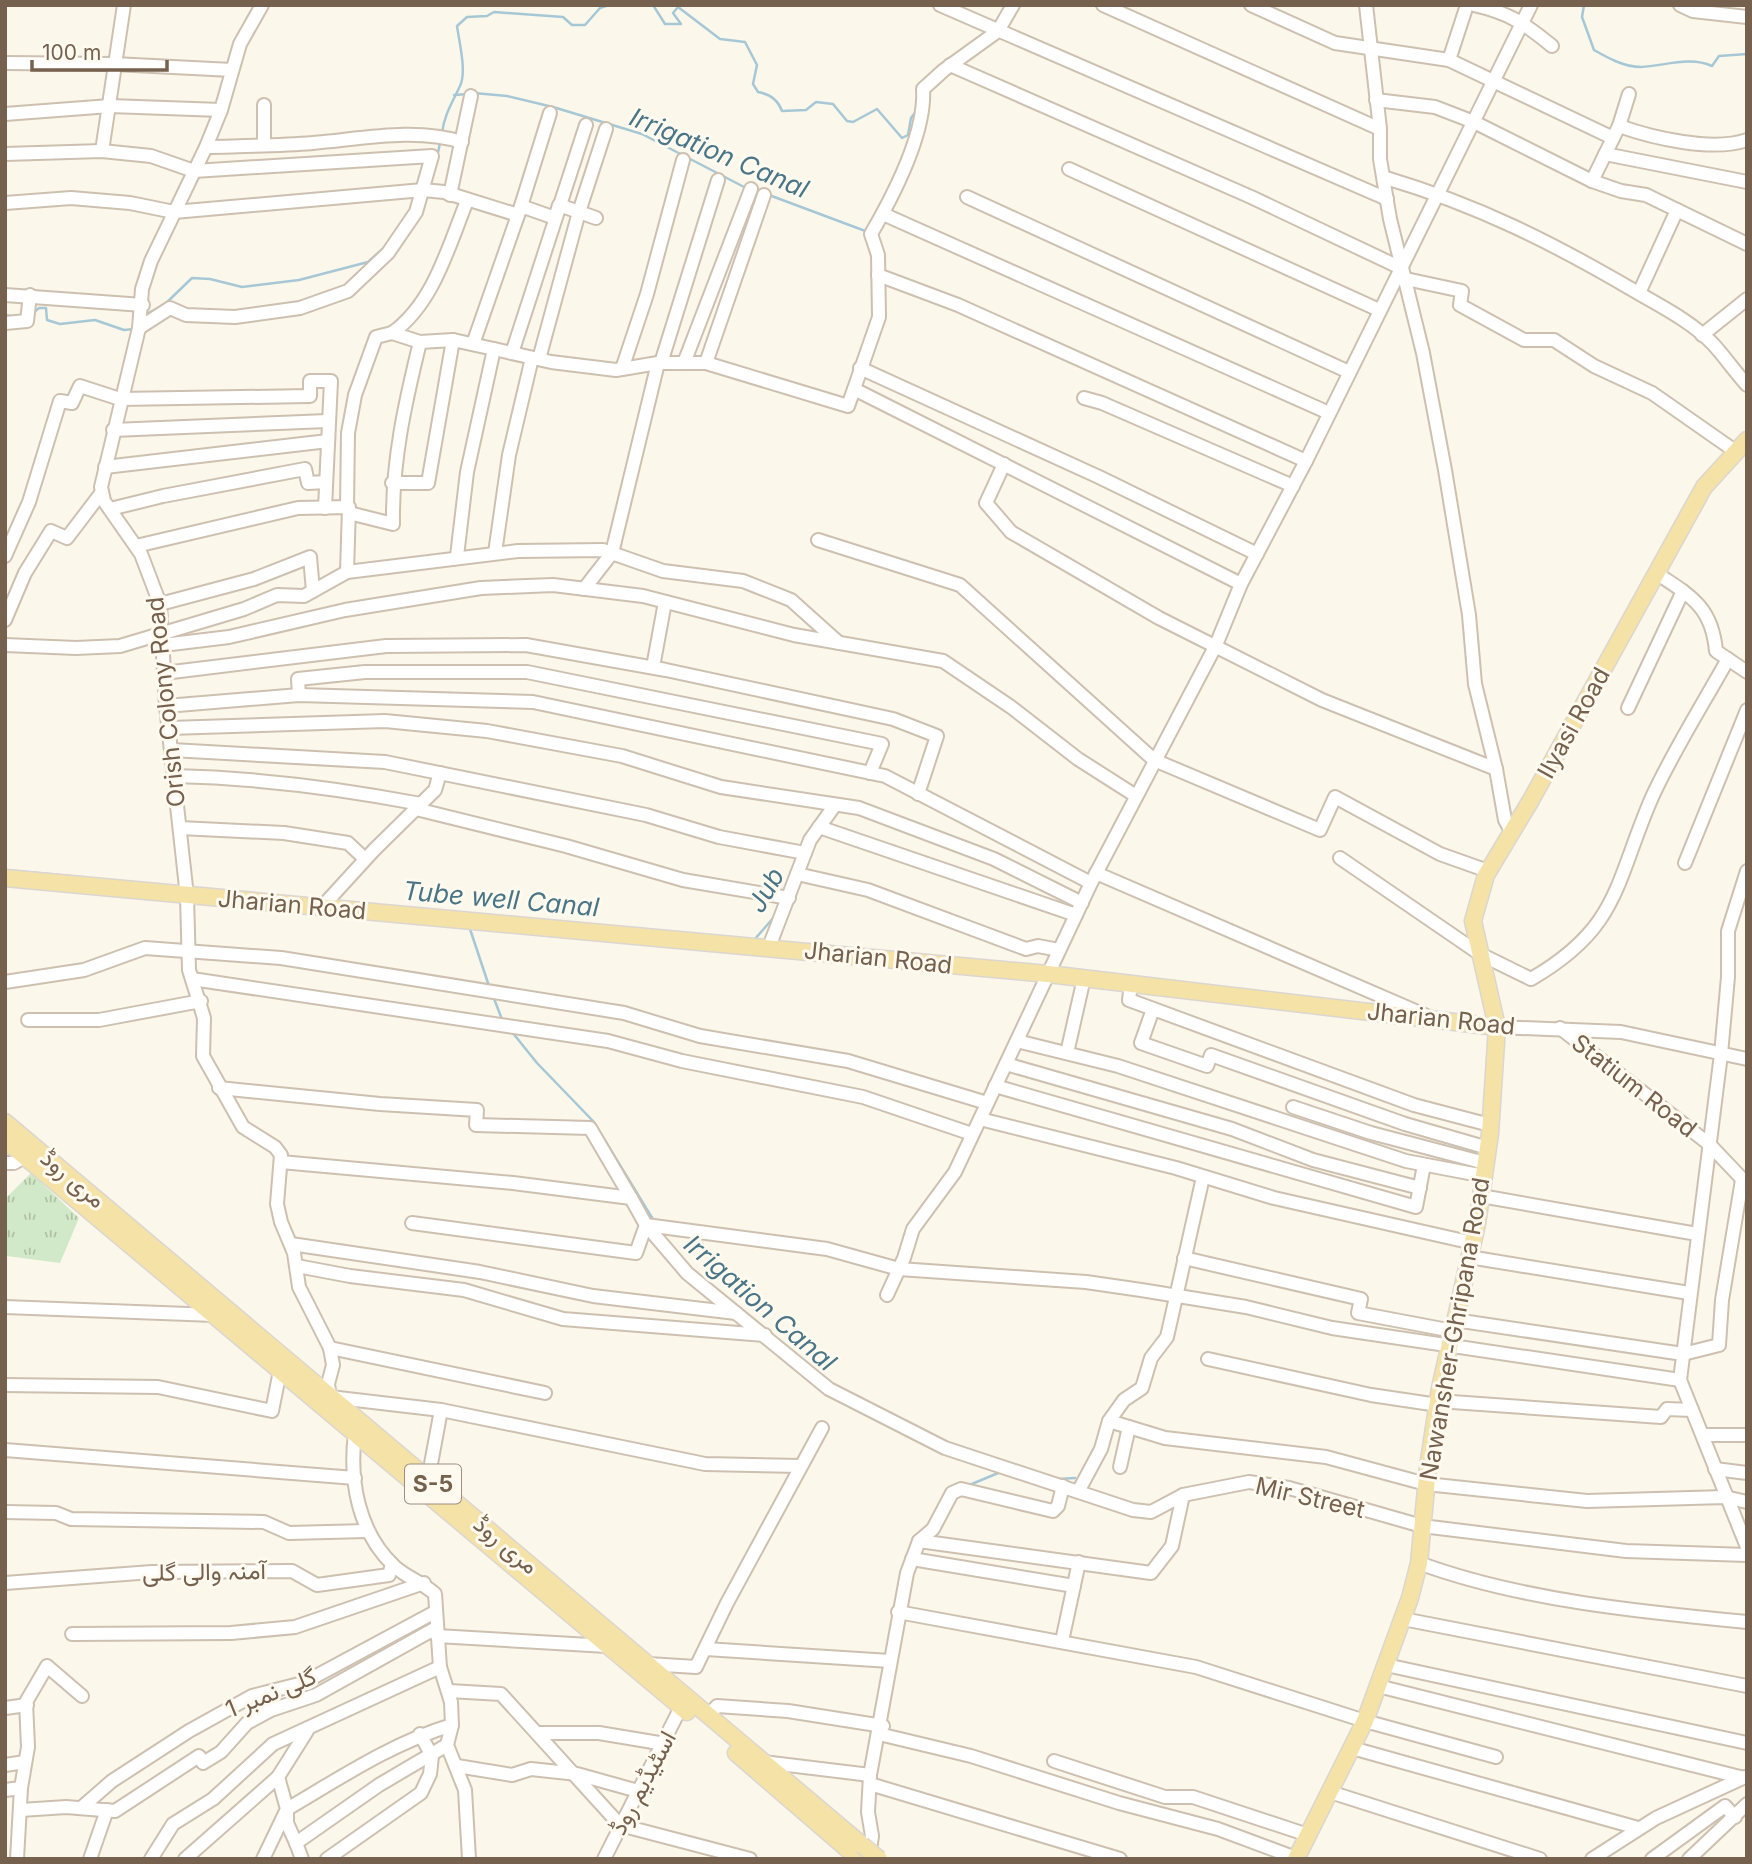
<svg xmlns="http://www.w3.org/2000/svg" width="1752" height="1864" viewBox="0 0 1752 1864" font-family="Inter,Vazirmatn,sans-serif">
	<style>
		.grass { fill: url(#grass-tufts) }
		.lines { fill: none; stroke-linecap: round; stroke-linejoin: round }
		.stream { stroke: #a6c8d6; stroke-width: 2.5 }
		.minor-casing { stroke: #cdc0b0; stroke-width: 16 }
		.major-casing { stroke: #dbd6d1; stroke-width: 19 }
		.minor { stroke: #fff; stroke-width: 12 }
		.major { stroke: #f5e2a7; stroke-width: 16 }
		.major-bridge-casing { stroke: #dbd6d1; stroke-width: 19; stroke-linecap: butt }
		.major-bridge { stroke: #f5e2a7; stroke-width: 16 }
		.labels { text-anchor: middle; stroke-width: 6; stroke-linejoin: round; paint-order: stroke }
		.shield { fill: #fefaf0; stroke: #9e8f7f; stroke-width: 2 }
		.shield-label { font-size: 23px; font-weight: bold; fill: #75614e }
		.street-label { font-size: 24px; fill: #75614e; stroke: #fefaf0 }
		.water-label { font-size: 26px; font-style: italic; fill: #497586; stroke: #fefaf0 }
	</style>
	<defs>
		<pattern id="grass-tufts" width="24" height="20" patternUnits="userSpaceOnUse" patternTransform="scale(1.75)"><rect width="24" height="20" fill="#d2e9c9"/><path d="M3 7l-1-3M5 7V3M7 7l1-3M15 17l-1-3M17 17v-4M19 17l1-3" fill="none" stroke="#afc0a5"/></pattern>
	</defs>
	<rect width="100%" height="100%" fill="#fbf7ea"/>
	<path class="grass" d="M31,1173L79,1218L60,1263L7,1256L5,1199Z"/>
	<g class="lines">
		<g class="stream">
			<path d="M653,5L665,24H681L673,13L678,7L720,39L745,42L757,65L753,84L758,92C770,94 778,100 782,111L806,110L816,102L833,104L847,121L853,122L877,109L902,138L908,135L911,118L917,110"/>
			<path d="M1584,5L1582,17L1594,50C1608,58 1624,67 1641,67C1664,66 1690,56 1712,66L1719,56L1747,54"/>
			<path d="M474,93L507,96L553,107L642,134L746,188"/>
			<path d="M454,95L468,94"/>
			<path d="M442,133C444,115 453,101 460,86C467,72 459,41 457,26L467,17L487,16L494,12L563,17L572,25H585L600,8L609,5"/>
			<path d="M437,157L440,143"/>
			<path d="M769,195L868,232"/>
			<path d="M32,314L39,308H46L47,320L60,324L95,320L124,330L134,329"/>
			<path d="M5,315L16,317"/>
			<path d="M144,315L164,305L192,278L210,279L242,287L299,280L368,262L388,244"/>
			<path d="M5,870L81,877"/>
			<path d="M469,926L489,986"/>
			<path d="M754,940L775,916"/>
			<path d="M493,996L503,1022"/>
			<path d="M512,1032L537,1063L593,1121L654,1221"/>
			<path d="M740,1309L754,1320"/>
			<path d="M1058,1479L1075,1478"/>
			<path d="M967,1486L1003,1471"/>
		</g>
		<defs>
			<g id="minor">
				<path d="M262,5L240,44L221,110L206,147L151,261L142,289L139,328L101,487L104,501L141,554L160,604L166,706L187,896L189,970L204,1018L203,1056L243,1127L275,1147L281,1155L277,1204L281,1222L294,1253L299,1287L330,1348L333,1365L328,1384L330,1397L441,1410L705,1464L801,1466"/>
				<path d="M940,5L1387,199"/>
				<path d="M1103,5L1380,129"/>
				<path d="M1251,5L1335,43L1449,60L1613,138"/>
				<path d="M1366,5L1380,129V159L1390,219L1423,353L1445,470L1469,615L1475,684L1496,769L1505,820L1512,833"/>
				<path d="M1474,5C1509,13 1524,23 1552,46"/>
				<path d="M1680,5L1693,11L1747,17"/>
				<path d="M1449,60L1467,5"/>
				<path d="M5,63L114,64L232,70"/>
				<path d="M950,65L1251,197L1401,268"/>
				<path d="M1376,100L1435,107L1474,122L1592,181L1621,191L1646,195L1747,244"/>
				<path d="M5,114L110,106L221,110"/>
				<path d="M1619,126C1653,138 1712,152 1747,140"/>
				<path d="M264,145V105"/>
				<path d="M206,147C242,146 277,146 313,143C361,139 415,127 462,142"/>
				<path d="M102,151L124,5"/>
				<path d="M5,154L102,151L151,156L194,171L432,156L416,212L388,253L348,291L300,308L235,317L186,315L170,308L139,328"/>
				<path d="M1605,154L1747,182"/>
				<path d="M1069,169L1379,310"/>
				<path d="M1386,178C1477,205 1551,242 1633,290C1660,306 1691,321 1713,344C1725,357 1735,372 1747,385"/>
				<path d="M1592,181L1619,126L1629,94"/>
				<path d="M450,195L471,96"/>
				<path d="M967,197L1349,372"/>
				<path d="M5,203L71,198L130,203L174,212L423,190L444,192L518,215L521,206L555,218L559,205L596,218"/>
				<path d="M521,206L550,113"/>
				<path d="M883,214L1329,413"/>
				<path d="M878,275L958,305L1306,461"/>
				<path d="M1406,279L1462,291L1460,305L1524,340H1554L1594,366L1652,393L1735,451"/>
				<path d="M1639,293L1677,210"/>
				<path d="M5,295L143,305"/>
				<path d="M5,323L27,321L30,295"/>
				<path d="M392,333C434,303 448,247 467,201"/>
				<path d="M1702,335L1747,299"/>
				<path d="M473,344L518,215"/>
				<path d="M494,349L551,362L616,370L658,363H706L848,406L854,389L1241,584"/>
				<path d="M512,353L586,125"/>
				<path d="M539,359L579,212L606,129"/>
				<path d="M661,363L718,180"/>
				<path d="M684,363L751,189"/>
				<path d="M706,363L764,195"/>
				<path d="M860,368L1099,477L1257,554"/>
				<path d="M622,369L647,294L683,160"/>
				<path d="M854,389L879,317L878,255L871,234C893,196 926,133 923,89L944,70L998,31L1013,5"/>
				<path d="M1084,398L1102,403L1293,486"/>
				<path d="M113,430L327,421"/>
				<path d="M1004,464L986,503L1011,532L1159,618L1322,700L1496,769"/>
				<path d="M105,467L328,441"/>
				<path d="M392,483H428L453,340"/>
				<path d="M347,507L348,433L355,395L376,337L392,333L420,342"/>
				<path d="M110,509L163,496L305,469L308,483L326,482"/>
				<path d="M349,513L393,524C392,461 405,403 420,342L453,340L494,349L467,472L457,556"/>
				<path d="M818,540L960,585L1154,760L1320,830L1335,797L1440,854L1488,871"/>
				<path d="M136,546L298,508L349,507L347,572"/>
				<path d="M495,553L509,455L532,358"/>
				<path d="M5,556L29,502L60,401L72,403L80,386L120,399L310,396V381H331L325,508"/>
				<path d="M1656,573C1691,596 1712,607 1716,651L1747,672"/>
				<path d="M584,589L612,553L658,363"/>
				<path d="M160,604L254,579L310,557L313,591"/>
				<path d="M5,620L25,573L51,531L67,538L102,492"/>
				<path d="M5,645L76,648L120,646L244,609L277,595L304,596L347,572L518,551L603,550L663,571L743,581L791,600L839,643"/>
				<path d="M163,645L229,637L345,610L481,588L553,585L643,596L794,635L943,661L1011,707L1078,759L1136,796"/>
				<path d="M653,667L665,602"/>
				<path d="M164,673L386,646L526,645L666,670L893,719L937,736L918,794"/>
				<path d="M299,695L298,679L365,672H527L882,744L870,773"/>
				<path d="M166,706L299,695L533,702L885,776L1091,883"/>
				<path d="M1628,708L1683,591"/>
				<path d="M169,728L385,721L487,731L622,756L721,787L859,808L994,859L1082,903"/>
				<path d="M172,750L385,762L646,815L719,837L805,853"/>
				<path d="M175,776C260,778 337,788 421,804"/>
				<path d="M416,809L566,846L683,880L789,898"/>
				<path d="M819,827L1076,915"/>
				<path d="M180,828L284,833L348,843L365,859"/>
				<path d="M1340,858L1480,954L1531,979C1621,927 1615,881 1653,795C1675,748 1703,704 1728,659"/>
				<path d="M1685,863L1747,710"/>
				<path d="M1747,871L1728,931V977L1721,1054L1680,1380L1747,1547"/>
				<path d="M1096,873L1427,1016"/>
				<path d="M797,874L868,890L1026,949L1038,946L1059,950"/>
				<path d="M321,908L374,850L435,790L440,773"/>
				<path d="M769,947L810,840L835,805"/>
				<path d="M192,979L608,1041L682,1061L863,1097L972,1134"/>
				<path d="M5,982L84,970L145,948L281,958L624,1013L700,1036L848,1061L987,1103"/>
				<path d="M1131,983L1129,1000L1414,1105L1490,1125"/>
				<path d="M1153,1009L1141,1043L1207,1066L1211,1055L1405,1124L1488,1148"/>
				<path d="M28,1020H99L201,1001"/>
				<path d="M1497,1027L1621,1032L1747,1059"/>
				<path d="M1560,1028L1709,1144L1747,1184"/>
				<path d="M1017,1041L1118,1066L1406,1161L1484,1176"/>
				<path d="M1067,1053L1084,978"/>
				<path d="M1006,1064L1232,1129L1313,1160L1420,1188"/>
				<path d="M995,1086L1416,1207L1424,1165"/>
				<path d="M219,1088L380,1104L477,1110L476,1125L590,1128L631,1198"/>
				<path d="M1293,1107L1371,1133L1485,1163"/>
				<path d="M980,1119L1176,1168L1274,1198L1473,1243"/>
				<path d="M281,1162L513,1183L631,1198L646,1225L636,1253L412,1223"/>
				<path d="M5,1163H14L24,1157"/>
				<path d="M1481,1196L1697,1234"/>
				<path d="M646,1225L687,1273L829,1389L945,1448L1133,1510L1151,1512L1183,1495L1249,1482L1289,1488L1422,1526L1626,1551L1747,1555"/>
				<path d="M646,1225L827,1249L899,1269L1086,1282L1141,1290L1246,1307L1332,1328L1680,1380"/>
				<path d="M291,1244L480,1272L593,1296L736,1313"/>
				<path d="M1469,1257L1689,1293"/>
				<path d="M1184,1258L1361,1299L1358,1313L1453,1331"/>
				<path d="M297,1266L350,1276L464,1290L563,1319L765,1335"/>
				<path d="M887,1295L904,1258L913,1229L955,1172L1091,883L1216,645L1241,584L1306,461L1531,5"/>
				<path d="M5,1307L214,1315"/>
				<path d="M1455,1320L1683,1354L1719,1345L1722,1300L1742,1180"/>
				<path d="M330,1348L545,1393"/>
				<path d="M1208,1359L1371,1395L1438,1405"/>
				<path d="M5,1385L158,1387L272,1411L280,1371"/>
				<path d="M1438,1401L1661,1417L1667,1409L1692,1410"/>
				<path d="M1109,1421L1165,1438L1326,1457L1426,1484L1587,1501L1725,1497L1747,1502"/>
				<path d="M355,1433C349,1480 358,1532 394,1566C407,1578 422,1582 435,1594L440,1667L451,1702L452,1725L447,1745L465,1790L469,1859"/>
				<path d="M1703,1435H1747"/>
				<path d="M5,1450L355,1478"/>
				<path d="M1120,1467L1129,1427"/>
				<path d="M1715,1469L1747,1473"/>
				<path d="M428,1480L441,1410"/>
				<path d="M1079,1490L1101,1449L1109,1421L1124,1400L1142,1388L1151,1358L1167,1337L1203,1177"/>
				<path d="M5,1512L56,1513L71,1519L264,1522L289,1533L367,1531"/>
				<path d="M919,1541L1151,1573L1172,1546L1183,1495"/>
				<path d="M912,1559L1074,1586"/>
				<path d="M1419,1563C1519,1600 1641,1612 1747,1622"/>
				<path d="M5,1583L152,1572L292,1571L317,1585L389,1575L392,1564"/>
				<path d="M898,1612L1196,1667L1365,1721L1496,1757"/>
				<path d="M1403,1619L1747,1686"/>
				<path d="M72,1634L231,1633L295,1627L424,1583"/>
				<path d="M437,1636L607,1646"/>
				<path d="M1062,1641L1079,1562"/>
				<path d="M706,1649L890,1661"/>
				<path d="M648,1664L696,1667L727,1603L822,1428"/>
				<path d="M1386,1665L1747,1743"/>
				<path d="M1378,1686L1744,1778"/>
				<path d="M449,1691L501,1694L620,1825L750,1859"/>
				<path d="M5,1708L27,1705"/>
				<path d="M708,1716L717,1706L788,1711L883,1726"/>
				<path d="M538,1733H599L665,1744"/>
				<path d="M879,1734L971,1756L1119,1803L1218,1829L1296,1858"/>
				<path d="M447,1745L379,1785L296,1843L287,1823V1809C340,1778 392,1743 452,1725"/>
				<path d="M1352,1748L1638,1828"/>
				<path d="M1054,1761L1165,1797H1193L1308,1835"/>
				<path d="M763,1762L870,1775"/>
				<path d="M5,1765L25,1762"/>
				<path d="M457,1766L512,1775L531,1769L577,1774L638,1791"/>
				<path d="M870,1784L1120,1859"/>
				<path d="M5,1790L21,1788"/>
				<path d="M1330,1792L1540,1859"/>
				<path d="M81,1808L112,1781L189,1731L252,1696L303,1683L435,1612"/>
				<path d="M21,1810L66,1807L115,1811L199,1756L203,1763L221,1752L247,1723L271,1710L316,1695L436,1628"/>
				<path d="M296,1843L302,1859"/>
				<path d="M869,1856L872,1836L868,1812L870,1775L907,1573L919,1541L933,1529L952,1493L961,1489L1053,1511L1058,1506L1063,1486"/>
				<path d="M17,1859L21,1788L28,1747L26,1702L47,1666L82,1696"/>
				<path d="M90,1859L107,1810"/>
				<path d="M151,1859L173,1824L213,1799L273,1744L440,1667"/>
				<path d="M185,1859L278,1777"/>
				<path d="M263,1859L287,1809L278,1777L307,1731"/>
				<path d="M327,1859L421,1793L430,1774L432,1756L420,1734"/>
				<path d="M604,1859L681,1707"/>
				<path d="M1592,1859L1656,1818L1745,1777"/>
				<path d="M1652,1859L1725,1806L1735,1817"/>
				<path d="M1689,1859L1747,1804"/>
			</g>
			<g id="major">
				<path d="M5,878L1048,974L1497,1027"/>
				<path d="M5,1122L862,1845"/>
				<path d="M5,1140L687,1712"/>
				<path d="M736,1753L859,1859"/>
				<path d="M1296,1859L1365,1721L1410,1598L1419,1563L1428,1467L1440,1388L1477,1224L1490,1134L1497,1027L1473,921L1486,875L1531,800L1704,487L1747,440"/>
			</g>
		</defs>
		<use href="#minor" class="minor-casing"/>
		<use href="#major" class="major-casing"/>
		<use href="#minor" class="minor"/>
		<use href="#major" class="major"/>
		<defs>
			<path id="major-bridge" d="M862,1845L879,1859"/>
		</defs>
		<use href="#major-bridge" class="major-bridge-casing"/>
		<use href="#major-bridge" class="major-bridge"/>
	</g>
	<g class="labels">
		<rect class="shield" x="405" y="1464.5" width="56" height="39" rx="5"/>
		<g class="shield-label">
			<text x="433" y="1492">S-5</text>
		</g>
		<g class="street-label">
			<text transform="translate(166 702) rotate(-96)" y="8">Orish Colony Road</text>
			<text transform="translate(1574 723) rotate(-61)" y="8">Ilyasi Road</text>
			<text transform="translate(292 905) rotate(5)" y="8">Jharian Road</text>
			<text transform="translate(878 958) rotate(6)" y="8">Jharian Road</text>
			<text transform="translate(1441 1019) rotate(6)" y="8">Jharian Road</text>
			<text transform="translate(1634 1086) rotate(38)" y="8">Statium Road</text>
			<text transform="translate(73 1179) rotate(40)" y="8">مری روڈ</text>
			<text transform="translate(1455 1329) rotate(-80)" y="8">Nawansher-Ghripana Road</text>
			<text transform="translate(1310 1498) rotate(13)" y="8">Mir Street</text>
			<text transform="translate(506 1545) rotate(40)" y="8">مری روڈ</text>
			<text transform="translate(204 1572) rotate(-1)" y="8">آمنہ والی گلی</text>
			<text transform="translate(271 1693) rotate(-22)" y="8">گلی نمبر 1</text>
			<text transform="translate(643 1783) rotate(-62)" y="8">اسٹیڈیم روڈ</text>
		</g>
		<g class="water-label">
			<text transform="translate(719 153) rotate(23)" y="9">Irrigation Canal</text>
			<text transform="translate(766 890) rotate(-60)" y="9">Jub</text>
			<text transform="translate(501 899) rotate(5)" y="9">Tube well Canal</text>
			<text transform="translate(760 1303) rotate(41)" y="9">Irrigation Canal</text>
		</g>
	</g>
	<rect width="1752" height="1864" fill="none" stroke="#75614e" stroke-width="14"/>
	<path d="M32 60v10h135v-10" fill="none" stroke="#75614e" stroke-width="3.5"/>
	<text x="42" y="60" font-size="21" fill="#75614e" stroke="#fefaf0" stroke-width="5" paint-order="stroke">100 m</text>
</svg>
